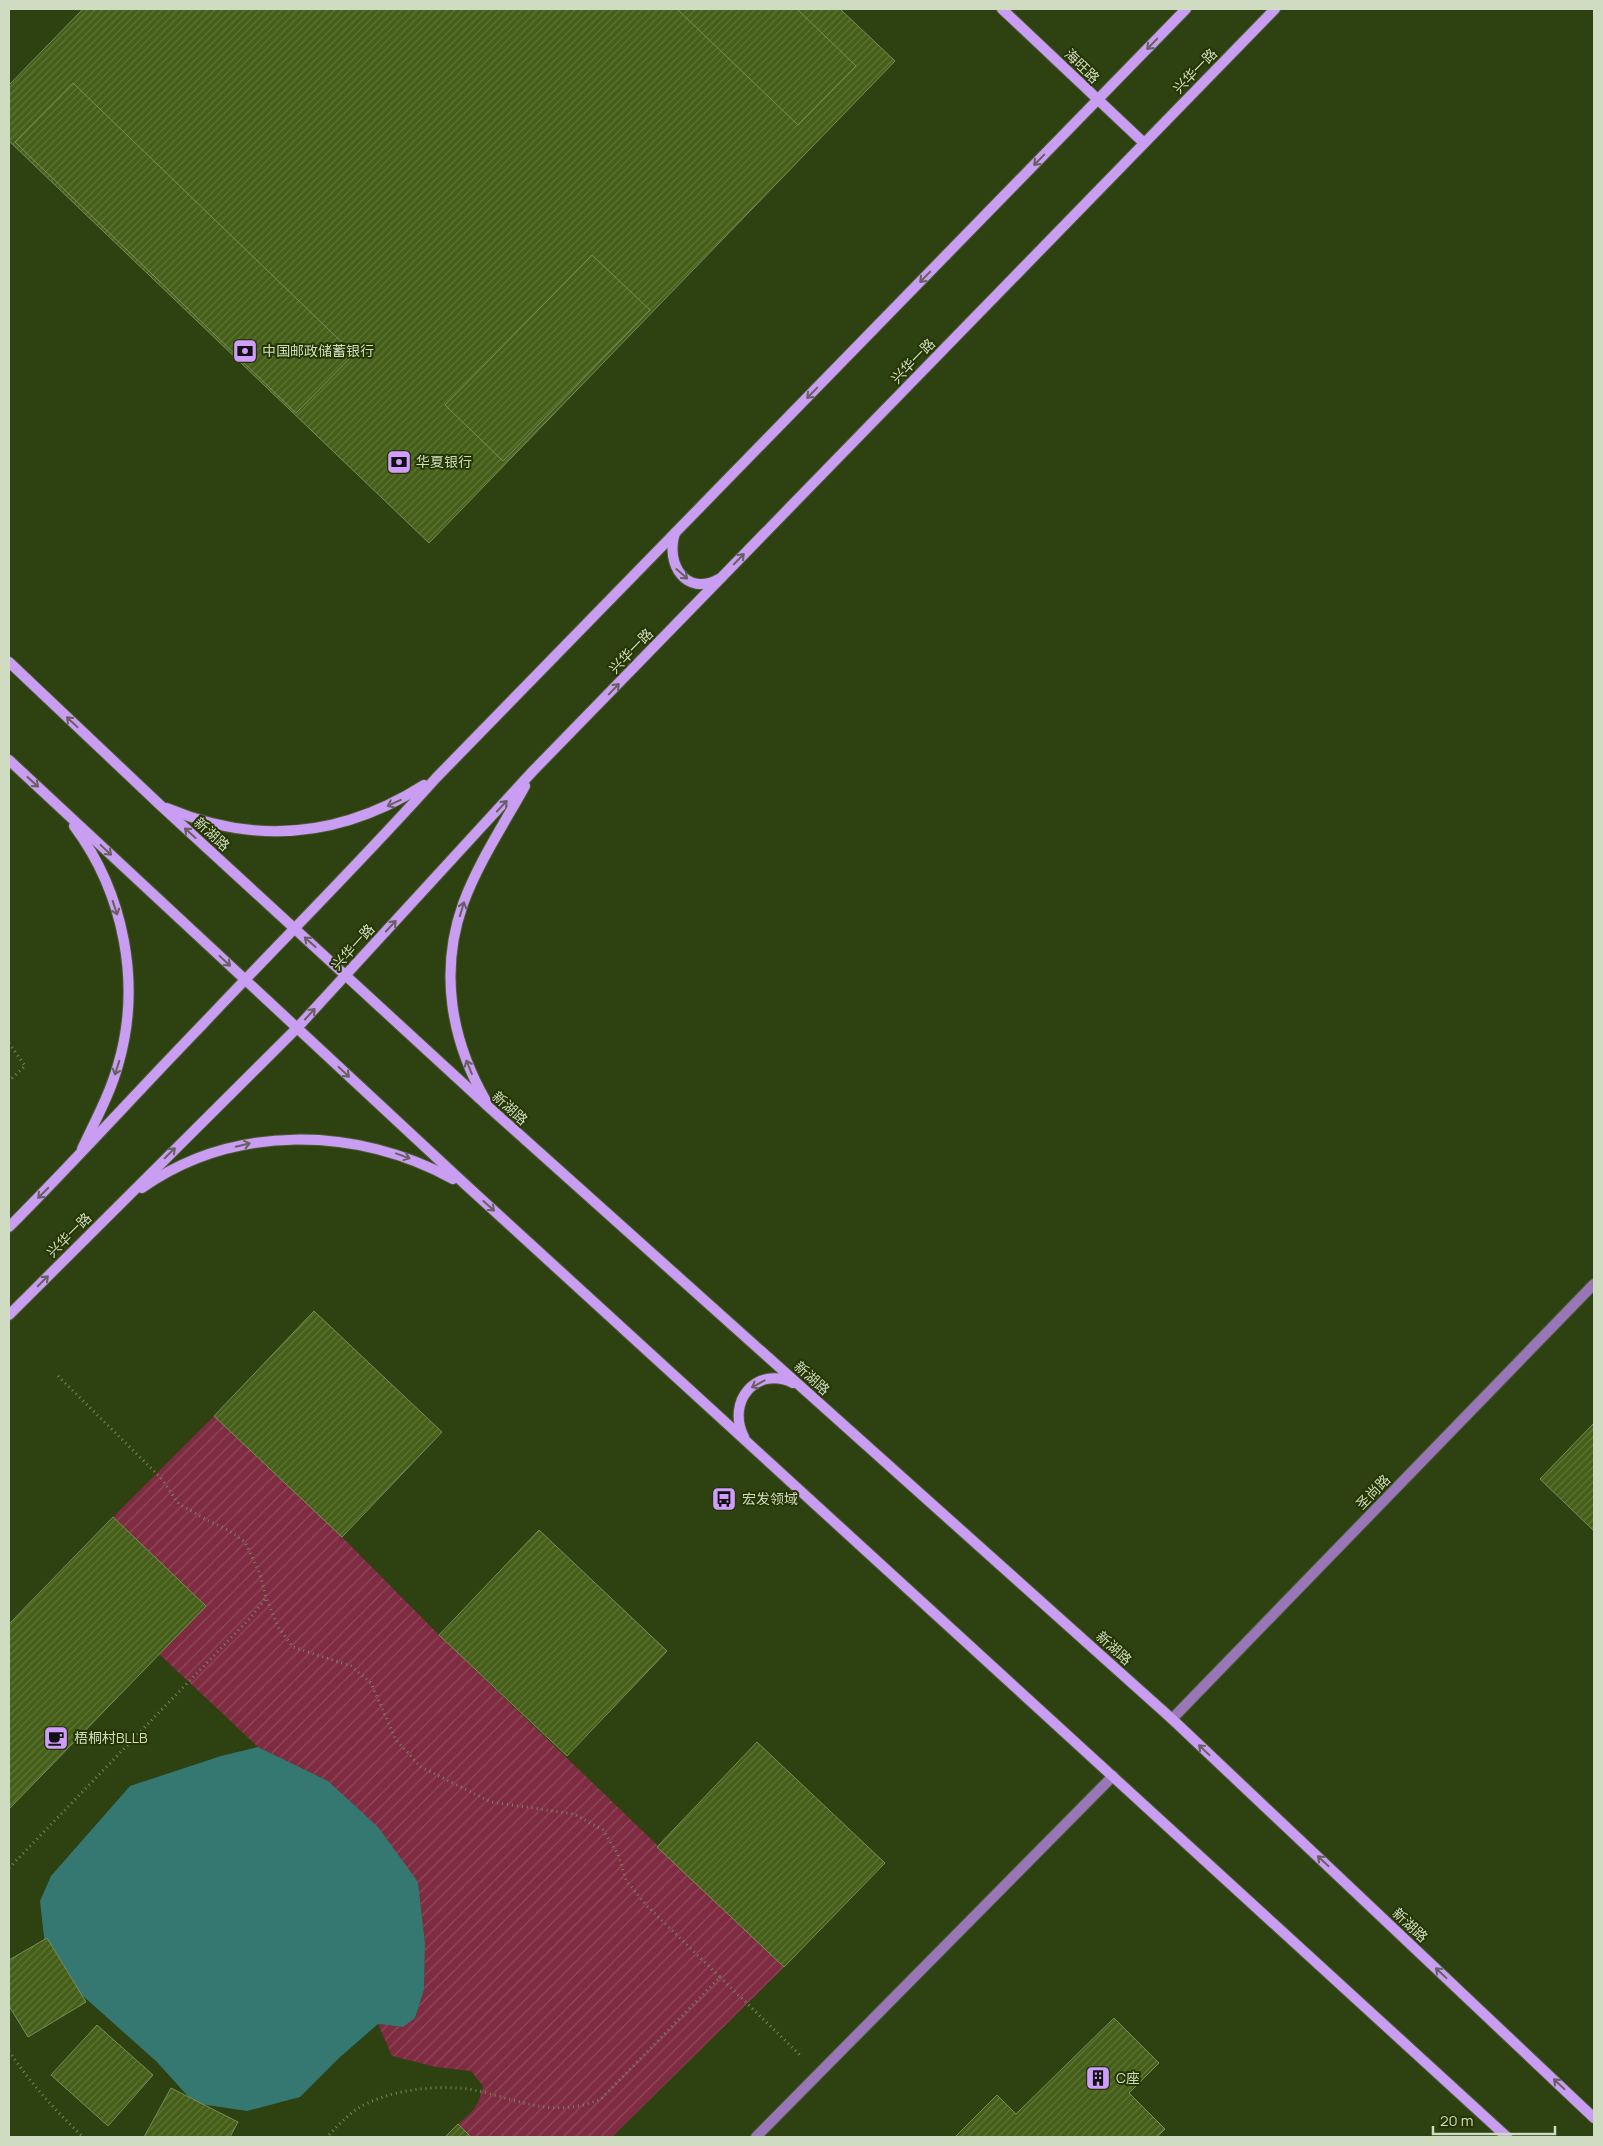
<svg xmlns="http://www.w3.org/2000/svg" width="1603" height="2146" viewBox="0 0 1603 2146" font-family="Manrope,'Noto Sans SC',sans-serif">
	<style>
		.garden { fill: url(#garden-furrows) }
		.water { fill: #357771 }
		.building { fill: url(#building-hatch); stroke: #778d5b }
		.lines { fill: none; stroke-linecap: round; stroke-linejoin: round }
		.street-casing { stroke: #4b5d30; stroke-width: 12 }
		.secondary-casing { stroke: #4b5d30; stroke-width: 12 }
		.path { stroke: #778760; stroke-width: 3; stroke-dasharray: 1 4; stroke-linecap: butt }
		.street { stroke: #9976b8; stroke-width: 10 }
		.secondary { stroke: #c99df1; stroke-width: 10 }
		.oneway { stroke: #675f62 }
		.labels { text-anchor: middle; stroke-width: 4; stroke-linejoin: round; paint-order: stroke }
		.street-label { font-size: 14px; fill: #d0dcc1; stroke: #253603 }
		.poi-label { font-size: 14px; fill: #d0dcc1; stroke: #253603; text-anchor: start }
	</style>
	<defs>
		<pattern id="garden-furrows" width="10" height="10" patternUnits="userSpaceOnUse" patternTransform="scale(1.25)"><rect width="10" height="10" fill="#7f2b41"/><path d="M-1 1l2-2M0 10L10 0M9 11l2-2" fill="none" stroke="#90495b"/></pattern>
		<pattern id="building-hatch" width="6" height="6" patternUnits="userSpaceOnUse" patternTransform="scale(1.25)"><rect width="6" height="6" fill="#455f18"/><path d="M-1 1l2-2M0 6l6-6M5 7l2-2" fill="none" stroke="#5f7538"/></pattern>
	</defs>
	<rect width="100%" height="100%" fill="#2e4110"/>
	<path class="garden" d="M214,1416L342,1537L439,1635L784,1967L612,2137H471L458,2124C474,2111 478,2107 483,2086L471,2071L436,2067L392,2056L378,2024L402,2027L415,2018L424,1990L425,1943L418,1882L328,1781L258,1747L159,1654L206,1606L113,1517Z"/>
	<path class="water" d="M258,1747L328,1781L378,1827L418,1882L425,1943L424,1990L415,2018L403,2027L378,2024L339,2058L300,2097L247,2111L194,2103L157,2062L74,1988L45,1946L40,1901L51,1876L130,1786L221,1756Z"/>
	<g class="building">
		<path d="M83,9H840L895,61L429,543L9,141V85Z"/>
		<path d="M677,9H797L856,66L798,125Z"/>
		<path d="M73,83L354,354L296,413L15,142Z"/>
		<path d="M592,255L650,310L503,461L445,405Z"/>
		<path d="M314,1311L442,1432L342,1537L214,1416Z"/>
		<path d="M1594,1423V1531L1540,1479Z"/>
		<path d="M113,1517L206,1606L9,1809V1624Z"/>
		<path d="M539,1530L667,1651L567,1756L439,1635Z"/>
		<path d="M757,1742L885,1863L784,1967L657,1847Z"/>
		<path d="M47,1938L86,2002L28,2037L9,2006V1960Z"/>
		<path d="M1114,2018L1159,2063L1129,2093L1165,2129L1157,2137H955L997,2095L1016,2114Z"/>
		<path d="M97,2025L153,2075L108,2126L51,2075Z"/>
		<path d="M171,2088L238,2122L230,2137H144Z"/>
		<path d="M458,2124L471,2137H445Z"/>
	</g>
	<g class="lines">
		<defs>
			<g id="street">
				<path d="M1172,1719L1594,1284"/>
				<path d="M756,2137L1113,1776"/>
			</g>
			<g id="secondary">
				<path d="M1002,9L1144,143"/>
				<path d="M675,533C665,564 686,597 719,579"/>
				<path d="M9,662L159,804L492,1110L1172,1719L1594,2118"/>
				<path d="M9,760L467,1186L1507,2137"/>
				<path d="M167,808C257,846 342,837 424,785"/>
				<path d="M74,826C124,893 142,984 118,1065C110,1094 95,1121 82,1149"/>
				<path d="M486,1101C451,1040 439,972 463,904C478,863 504,824 525,786"/>
				<path d="M142,1188C234,1123 357,1127 453,1179"/>
				<path d="M9,1227C75,1161 137,1092 202,1025C280,942 360,863 436,778L1186,9"/>
				<path d="M9,1315L297,1028L532,772L1275,9"/>
				<path d="M744,1437C726,1402 756,1365 793,1383"/>
			</g>
		</defs>
		<use href="#street" class="street-casing"/>
		<use href="#secondary" class="secondary-casing"/>
		<g class="path">
			<path d="M9,1043L25,1066L9,1081"/>
			<path d="M58,1376L161,1478L179,1504L207,1520L228,1530L245,1542L260,1574L266,1598L279,1628L293,1647L351,1666L371,1683L396,1740L421,1767L491,1802L574,1814L603,1830L618,1854L626,1880L646,1905L720,1977L601,2099C555,2118 524,2102 479,2091C443,2083 385,2089 354,2111C344,2119 335,2128 327,2137"/>
			<path d="M9,1868L252,1616L266,1598"/>
			<path d="M720,1977L800,2055"/>
			<path d="M9,2051C30,2083 55,2110 83,2137"/>
		</g>
		<use href="#street" class="street"/>
		<use href="#secondary" class="secondary"/>
	</g>
	<defs><path id="oneway-shaft" d="M-6 0H5M1.5-3L5.5 0L1.5 3" fill="none" stroke-width="1.6" stroke-linecap="round" stroke-linejoin="round" transform="scale(1.25)"/></defs>
	<g class="oneway">
		<use href="#oneway-shaft" transform="translate(1152 44) rotate(134)"/>
		<use href="#oneway-shaft" transform="translate(1039 160) rotate(134)"/>
		<use href="#oneway-shaft" transform="translate(925 277) rotate(134)"/>
		<use href="#oneway-shaft" transform="translate(812 393) rotate(134)"/>
		<use href="#oneway-shaft" transform="translate(739 559) rotate(-46)"/>
		<use href="#oneway-shaft" transform="translate(682 574) rotate(41)"/>
		<use href="#oneway-shaft" transform="translate(614 689) rotate(-46)"/>
		<use href="#oneway-shaft" transform="translate(72 722) rotate(-137)"/>
		<use href="#oneway-shaft" transform="translate(33 782) rotate(42)"/>
		<use href="#oneway-shaft" transform="translate(394 803) rotate(155)"/>
		<use href="#oneway-shaft" transform="translate(502 806) rotate(-47)"/>
		<use href="#oneway-shaft" transform="translate(190 833) rotate(-138)"/>
		<use href="#oneway-shaft" transform="translate(106 850) rotate(43)"/>
		<use href="#oneway-shaft" transform="translate(115 908) rotate(72)"/>
		<use href="#oneway-shaft" transform="translate(462 909) rotate(-73)"/>
		<use href="#oneway-shaft" transform="translate(391 926) rotate(-47)"/>
		<use href="#oneway-shaft" transform="translate(310 942) rotate(-139)"/>
		<use href="#oneway-shaft" transform="translate(225 961) rotate(43)"/>
		<use href="#oneway-shaft" transform="translate(310 1014) rotate(-47)"/>
		<use href="#oneway-shaft" transform="translate(469 1067) rotate(-112)"/>
		<use href="#oneway-shaft" transform="translate(117 1068) rotate(108)"/>
		<use href="#oneway-shaft" transform="translate(344 1072) rotate(43)"/>
		<use href="#oneway-shaft" transform="translate(243 1145) rotate(-13)"/>
		<use href="#oneway-shaft" transform="translate(170 1153) rotate(-45)"/>
		<use href="#oneway-shaft" transform="translate(403 1156) rotate(20)"/>
		<use href="#oneway-shaft" transform="translate(43 1193) rotate(135)"/>
		<use href="#oneway-shaft" transform="translate(489 1206) rotate(42)"/>
		<use href="#oneway-shaft" transform="translate(43 1281) rotate(-45)"/>
		<use href="#oneway-shaft" transform="translate(758 1384) rotate(151)"/>
		<use href="#oneway-shaft" transform="translate(1204 1750) rotate(-137)"/>
		<use href="#oneway-shaft" transform="translate(1323 1861) rotate(-137)"/>
		<use href="#oneway-shaft" transform="translate(1441 1973) rotate(-137)"/>
		<use href="#oneway-shaft" transform="translate(1559 2084) rotate(-137)"/>
	</g>
	<defs>
		<symbol id="bank-square" viewBox="-11 -11 22 22"><rect x="-9" y="-9" width="18" height="18" rx="4" fill="#d09dfe" stroke="#253603"/><path d="M-6-4H6V4H-6ZM0-2.3a2.3 2.3 0 1 0 0 4.6a2.3 2.3 0 1 0 0-4.6Z" fill="#111"/></symbol>
		<symbol id="bus-square" viewBox="-11 -11 22 22"><rect x="-9" y="-9" width="18" height="18" rx="4" fill="#d09dfe" stroke="#253603"/><path d="M-5-6H5V4H4V6H2V4H-2V6H-4V4H-5ZM-3.5-4V0h7V-4ZM-3.5 1.2v1.5H-2V1.2ZM2 1.2v1.5H3.5V1.2Z" fill="#111"/></symbol>
		<symbol id="cafe-square" viewBox="-11 -11 22 22"><rect x="-9" y="-9" width="18" height="18" rx="4" fill="#d09dfe" stroke="#253603"/><path d="M-5.5-4.5H6V0H3Q3 3.5 0 3.5H-2.5Q-5.5 3.5-5.5 0ZM3-3.2v2h1.7v-2ZM-6 4.5H4V6H-6Z" fill="#111"/></symbol>
		<symbol id="building-square" viewBox="-11 -11 22 22"><rect x="-9" y="-9" width="18" height="18" rx="4" fill="#d09dfe" stroke="#253603"/><path d="M-4-6H4V6H1V3H-1V6H-4ZM-2.5-4.3h1.7v1.8h-1.7ZM.8-4.3h1.7v1.8H.8ZM-2.5-1h1.7V.8h-1.7ZM.8-1h1.7V.8H.8Z" fill="#111"/></symbol>
	</defs>
	<g fill-rule="evenodd">
		<use href="#bank-square" x="231" y="337" width="28" height="28"/>
		<use href="#bank-square" x="385" y="448" width="28" height="28"/>
		<use href="#bus-square" x="710" y="1485" width="28" height="28"/>
		<use href="#cafe-square" x="42" y="1724" width="28" height="28"/>
		<use href="#building-square" x="1084" y="2064" width="28" height="28"/>
	</g>
	<g class="labels">
		<g class="street-label">
			<text transform="translate(1082 66) rotate(44)" y="5">海旺路</text>
			<text transform="translate(1195 71) rotate(-46)" y="5">兴华一路</text>
			<text transform="translate(913 361) rotate(-46)" y="5">兴华一路</text>
			<text transform="translate(631 651) rotate(-46)" y="5">兴华一路</text>
			<text transform="translate(212 834) rotate(42)" y="5">新湖路</text>
			<text transform="translate(353 947) rotate(-48)" y="5">兴华一路</text>
			<text transform="translate(510 1108) rotate(42)" y="5">新湖路</text>
			<text transform="translate(69 1235) rotate(-45)" y="5">兴华一路</text>
			<text transform="translate(812 1378) rotate(42)" y="5">新湖路</text>
			<text transform="translate(1373 1492) rotate(-46)" y="5">圣尚路</text>
			<text transform="translate(1114 1648) rotate(42)" y="5">新湖路</text>
			<text transform="translate(1410 1925) rotate(43)" y="5">新湖路</text>
		</g>
		<g class="poi-label">
			<text x="262" y="356">中国邮政储蓄银行</text>
			<text x="416" y="467">华夏银行</text>
			<text x="742" y="1504">宏发领域</text>
			<text x="74" y="1743">梧桐村BLLB</text>
			<text x="1116" y="2083">C座</text>
		</g>
	</g>
	<rect width="1603" height="2146" fill="none" stroke="#d0dcc1" stroke-width="20"/>
	<path d="M1433 2126v8h122v-8" fill="none" stroke="#d0dcc1" stroke-width="2.5"/>
	<text x="1440" y="2126" font-size="15" fill="#d0dcc1" stroke="#253603" stroke-width="4" paint-order="stroke">20 m</text>
</svg>
